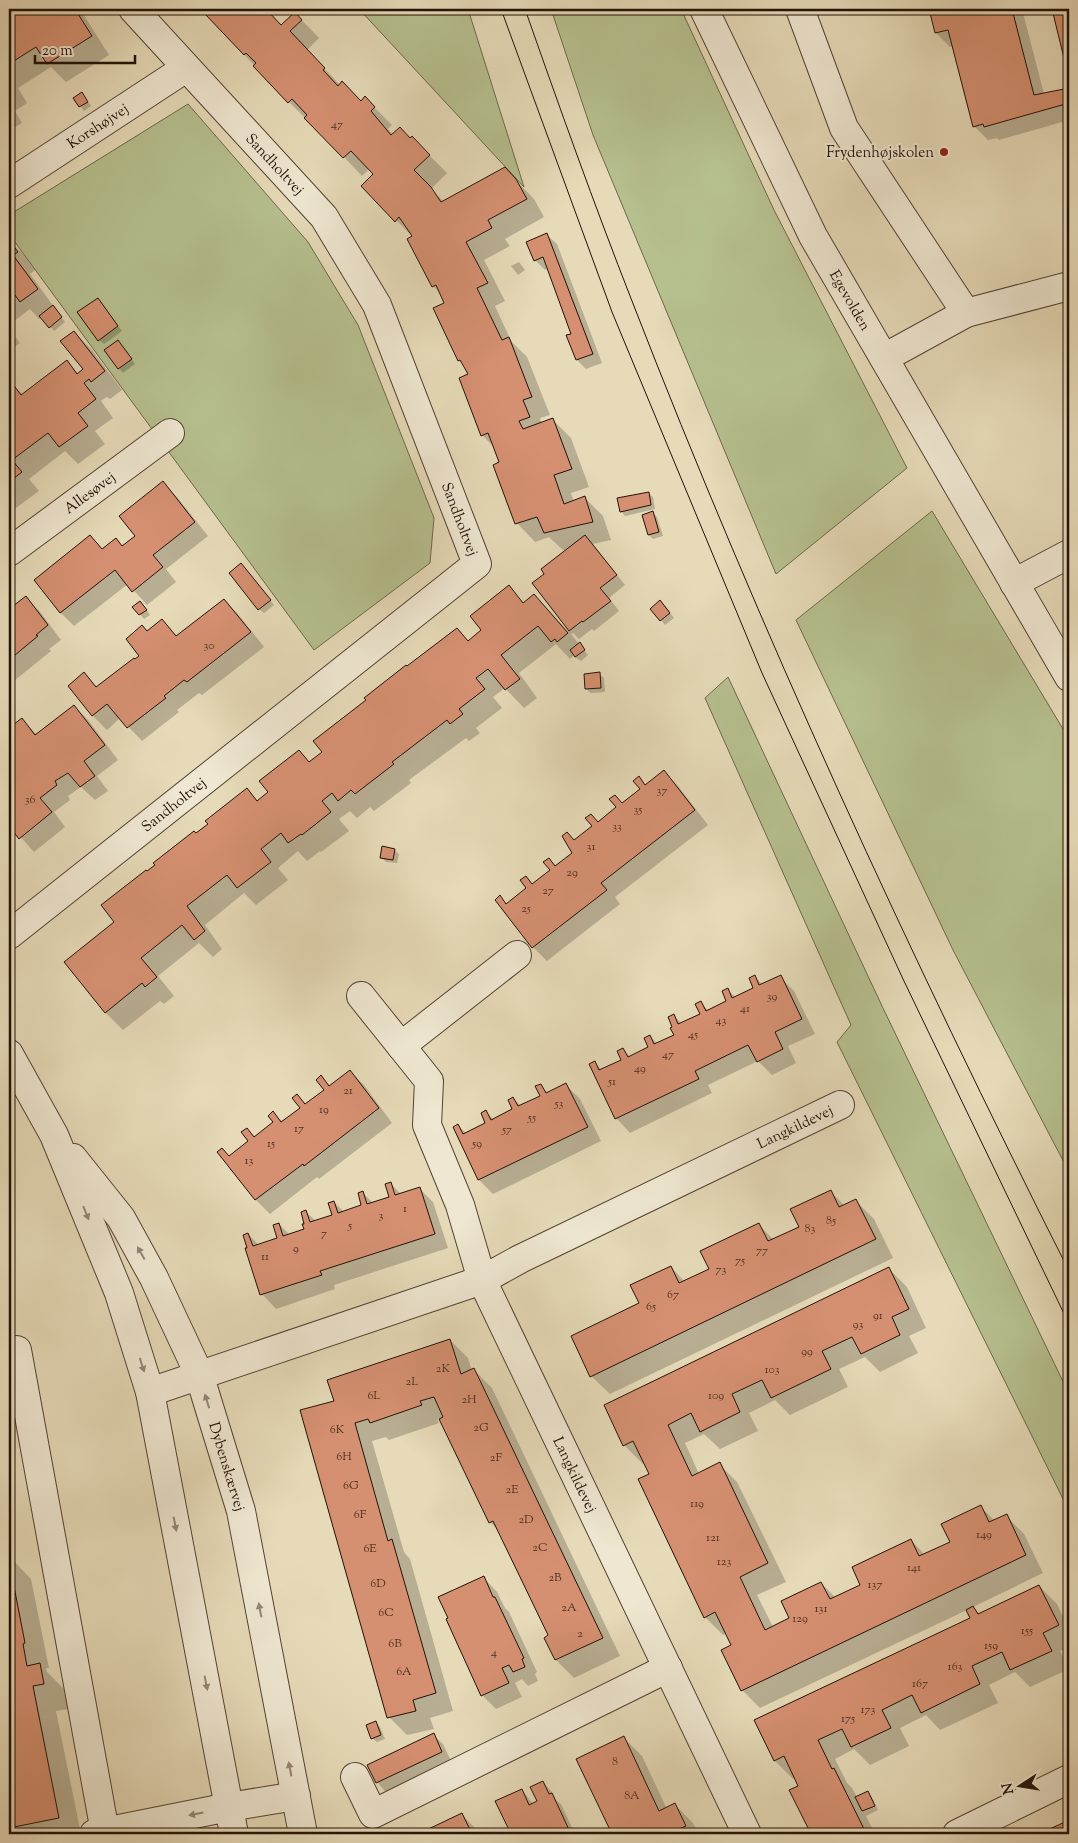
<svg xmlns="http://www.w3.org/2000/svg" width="1078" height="1843" viewBox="0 0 1078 1843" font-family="'Sorts Mill Goudy',serif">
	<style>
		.green { fill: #b6bf8e; stroke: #6c684a }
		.shadow { fill: #0003 }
		.building { fill: #d59071; stroke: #221107 }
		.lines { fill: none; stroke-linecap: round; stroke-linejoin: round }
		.minor-casing { stroke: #534333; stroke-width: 30 }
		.minor { stroke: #efe7d1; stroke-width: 28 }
		.tram { stroke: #221107; stroke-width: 1 }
		.oneway { fill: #938776 }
		.poi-dot { fill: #8f2418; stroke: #efe7d1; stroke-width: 2 }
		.labels { text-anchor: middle; stroke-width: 4; stroke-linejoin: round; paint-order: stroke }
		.number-label { font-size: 12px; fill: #4f3122 }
		.street-label { font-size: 15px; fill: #221107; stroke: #efe7d1 }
		.poi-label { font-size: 15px; fill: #221107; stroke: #efe7d1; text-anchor: end }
	</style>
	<rect width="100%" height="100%" fill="#e6dab8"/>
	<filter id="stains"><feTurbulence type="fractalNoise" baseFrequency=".004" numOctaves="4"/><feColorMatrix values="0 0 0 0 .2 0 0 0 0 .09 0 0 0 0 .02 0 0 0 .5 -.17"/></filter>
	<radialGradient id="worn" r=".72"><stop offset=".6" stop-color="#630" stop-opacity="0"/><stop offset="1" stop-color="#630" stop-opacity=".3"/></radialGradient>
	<g class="green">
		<path d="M359,9H468L524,187Z"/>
		<path d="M551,9H681L774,210L907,468L776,574L593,135Z"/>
		<path d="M188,104L308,242L358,325L434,518L430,563L314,650L9,234V215Z"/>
		<path d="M932,511L1069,739V1172L953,950L796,620Z"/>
		<path d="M728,677L882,1006L1069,1394V1511L837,1042L851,1025L705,698Z"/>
	</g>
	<g class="shadow">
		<path d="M9,9H16L22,15L31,9H80L109,55L66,82L51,67L18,88L27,103L15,111L22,123L9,131Z"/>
		<path d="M201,9H267L266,10L282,26L295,13L319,38L307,50L340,85L361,102L365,98L392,125L388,129L393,135L410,139L412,138L447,173L431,189L444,202L505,169L534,199L544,217L505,239L510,246L484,260L505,301L495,306L511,341L527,357L550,415L540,418L542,424L553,420L571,438L589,487L571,493L574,502L585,498L603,516L611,540L593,544L625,585L609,598L619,611L594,631L592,629L579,639L573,633L571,634L588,655L581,661L573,656L570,659L556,644L519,673L537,698L524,708L505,688L493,697L502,708L476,728L480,733L469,741L466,738L409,780L411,783L374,811L370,807L357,818L350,811L339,819L349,831L321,852L320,851L307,861L298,851L278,868L288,880L256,905L244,893L205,925L222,949L213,957L199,943L158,976L174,996L164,1004L160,1001L123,1030L105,1012L115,922L147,873L196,835L247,790L258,801L270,792L299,752L310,763L324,752L407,668L457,629L469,642L483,630L508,587L524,603L534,595L568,631L570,630L546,574L569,549L563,550L549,537L535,542L517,523L500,463L494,447L482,435L469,375L464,366L459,360L445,303L441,294L433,286L413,237L362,186L375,174L370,168L362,176L308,119L307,120L289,102Z"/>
		<path d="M930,9H1022L1044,94L1069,89V120L999,140L997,138L988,140L974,126L953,46L950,47L936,33Z"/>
		<path d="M1043,9H1069V74L1054,11L1047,13Z"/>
		<path d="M82,94L91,106L84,111L75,98Z"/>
		<path d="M547,235L557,244L602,363L586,369L577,360L573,334L549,268L545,270L535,260Z"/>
		<path d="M9,240L22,253L35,270L30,274L65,322L54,331L42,317L39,319L30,309L9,325Z"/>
		<path d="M519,262L525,270L518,275L511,266Z"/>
		<path d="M102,304L122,331L104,344L99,340Z"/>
		<path d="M9,328L20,343L9,351Z"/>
		<path d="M74,332L92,350L122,390L110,399L107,397L101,401L113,418L95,431L105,444L78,464L65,451L29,479L39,491L12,511L9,508V380L23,395L67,362L79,374L84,370Z"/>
		<path d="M122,346L135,364L123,373L119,368Z"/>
		<path d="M163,483L177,497L208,536L166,569L176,582L147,605L128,584L74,626L60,612L90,537L103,550L123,547L136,536Z"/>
		<path d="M648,493L653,497L655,509L625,516L621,511Z"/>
		<path d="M653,513L657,517L663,536L653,539L649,535L643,516Z"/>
		<path d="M245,569L274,605L264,613L259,609Z"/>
		<path d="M26,598L40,612L61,640L49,649L51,651L9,685V601L14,606Z"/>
		<path d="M224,600L238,614L264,647L202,695L199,693L177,710L179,712L142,741L120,718L107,730L93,716L69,686L84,674L98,688L141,656L162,620L178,637Z"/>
		<path d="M665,606L674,618L665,625L661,620Z"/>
		<path d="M134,607H145L150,615L144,619Z"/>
		<path d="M599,674L604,678L605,692L591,693L586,689Z"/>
		<path d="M9,688L15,696L9,701Z"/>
		<path d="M74,706L88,720L118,760L97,776L108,791L95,800L81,787L68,796L70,800L54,812L65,827L34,852L9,824V759L14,755L9,748V730L22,719L37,735Z"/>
		<path d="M664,772L678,786L708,825L615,897L620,904L547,961L533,947L496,900L500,897L507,904L528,888L526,877L533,885L551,870L549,859L556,866L573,853L575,841L641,789L639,778L646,785Z"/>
		<path d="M394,850L399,854L397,863L386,862L381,857Z"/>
		<path d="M755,977L763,985L780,977L794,991L815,1034L788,1046L796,1063L772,1075L758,1061L708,1085L712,1093L630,1133L616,1118L590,1065L595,1063L602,1070L623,1060V1049L630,1057L649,1048L650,1036L657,1044L675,1035L674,1016L682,1024L701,1014V1003L709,1011L728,1002V990L736,998L755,989Z"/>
		<path d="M350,1071L364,1085L392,1123L319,1179L317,1177L270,1214L256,1200L229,1157L250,1141L247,1129L255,1137L275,1122L273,1113L283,1122L325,1090L321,1077L330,1086Z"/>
		<path d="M540,1085L548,1093L566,1085L580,1099L601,1141L493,1194L479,1180L454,1127L458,1126L466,1133L487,1123L486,1112L494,1120L514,1110L513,1098L521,1106L542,1096Z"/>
		<path d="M390,1183L401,1194L419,1188L433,1202L448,1248L334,1285L335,1289L276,1309L262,1294L247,1249L248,1248V1234L259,1245L279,1239V1224L290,1235L305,1230L306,1212L316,1221L334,1216V1202L344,1212L363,1206V1193L373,1203L391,1197Z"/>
		<path d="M830,1191L845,1206L856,1201L874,1219L893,1258L610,1394L591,1376L640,1304L671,1267L685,1282L710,1269L759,1225L774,1240L801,1227Z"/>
		<path d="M889,1269L907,1287L926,1328L909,1336L918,1353L880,1372L865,1357L839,1369L848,1387L790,1415L775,1400L749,1413L758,1431L720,1449L704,1434L685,1443L699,1474L719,1464L737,1482L786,1582L757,1595L773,1627L791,1619L821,1583L836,1598L861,1585L911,1540L925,1555L951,1542L981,1507L995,1521L1006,1516L1024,1534L1043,1573L973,1607L980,1614L1039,1586L1057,1604L1069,1630V1647L1060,1651L1069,1669L1030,1687L1015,1672L989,1685L998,1703L940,1730L926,1715L900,1728L909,1746L870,1765L854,1749L835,1759L847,1783L852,1788L857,1797L867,1792L872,1797L878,1810L866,1816L875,1834H812L791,1790L800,1786L795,1777L793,1779L775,1761L971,1618L967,1610L760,1708L742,1690L733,1646L727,1633L723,1635L705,1617L645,1463L643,1464L625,1446L606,1405Z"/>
		<path d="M450,1340L468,1358L472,1371L474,1370L492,1388L620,1656L574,1678L556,1660L545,1638L549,1636L500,1532L490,1522L440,1418L437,1419L439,1423L389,1440L386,1437L372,1441L404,1552L410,1559L453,1711L430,1718L434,1729L407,1735L389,1717L335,1402Z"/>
		<path d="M9,1556L31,1579L49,1668H46L47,1672L64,1689L68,1709L56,1711L81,1834H9Z"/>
		<path d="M483,1577L497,1592L505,1608L509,1612L537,1672L535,1674L538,1681L528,1686L522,1679L515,1683L522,1697L496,1709L482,1695Z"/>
		<path d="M376,1723L380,1727L385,1739L377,1742L372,1738Z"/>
		<path d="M433,1735L443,1744L451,1761L386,1792L377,1782Z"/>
		<path d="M624,1738L642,1756L667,1809L675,1805L693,1823L699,1834H613L577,1760Z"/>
		<path d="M543,1782L552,1792L556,1800L561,1804L575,1834H512L497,1802L522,1790L533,1804L538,1802Z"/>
		<path d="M462,1815L481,1834H421Z"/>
	</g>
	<g class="building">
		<path d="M9,9H15L19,15L29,9H75L92,36L47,64L36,47L9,64Z"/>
		<path d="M204,9H266L281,25L295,12L302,20L290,31L325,68L323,70L338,86L342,81L361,101L365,96L375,107L371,111L391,135L400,127L410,138L412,136L430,155L414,170L431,187L441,202L505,167L516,179L527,199L488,220L492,228L466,242L488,283L477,288L502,340L509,337L532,397L523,400L530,417L519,421L523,429L553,418L572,469L554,475L564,504L585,496L593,522L544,533L537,517L515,524L493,465L499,462L488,433L481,436L459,378L468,374L460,360L458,361L433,308L444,303L436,285L432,287L407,239L412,236L399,217L395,222L361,186L373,174L351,151L343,158L304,118L307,115L292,99L288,103L253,66L256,63L246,53L244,55L204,13L206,11Z"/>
		<path d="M929,9H1012L1034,95L1069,88V103L984,127L983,124L973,127L948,30L935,33Z"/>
		<path d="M1052,9H1069V79Z"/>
		<path d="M82,92L88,102L79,107L73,98Z"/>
		<path d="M547,233L593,354L576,360L566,335L571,334L543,257L534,261L526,242Z"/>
		<path d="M9,240L18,252L13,255L38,289L20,302L12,291L9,293Z"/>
		<path d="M98,298L118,326L98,341L77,312Z"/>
		<path d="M53,305L62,317L49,328L39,316Z"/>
		<path d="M74,331L105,371L91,382L89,379L84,383L96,399L78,413L88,426L59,447L48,433L12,460L22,472L9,482V379L21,395L67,360L77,374L83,369L60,341Z"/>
		<path d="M118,340L132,359L118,369L104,350Z"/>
		<path d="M163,481L195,522L153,555L163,567L132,592L115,570L60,613L34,580L90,535L102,549L116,538L122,546L135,536L119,516Z"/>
		<path d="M649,492L651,505L620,512L617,498Z"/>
		<path d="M653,511L659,532L648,535L642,515Z"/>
		<path d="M585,535L617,575L600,588L611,601L583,622L582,621L569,631L532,583L544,574L541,569Z"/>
		<path d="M241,563L271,600L258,610L229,573Z"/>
		<path d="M509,585L523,603L534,594L568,633L557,642L555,639L551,642L538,626L501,655L520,679L505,690L488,669L476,678L485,689L459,709L463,714L450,724L447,720L392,762L394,764L355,794L351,790L338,801L332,793L322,801L331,812L302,835L301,834L288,843L281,833L261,849L271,862L237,888L227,875L187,906L205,931L194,940L182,925L141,958L157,977L145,987L142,983L105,1013L64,962L114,922L101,905L146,870L147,871L155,865L153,863L194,831L196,833L208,824L205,821L247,788L257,801L268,792L259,781L299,750L309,762L322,752L313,741L366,700L364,698L406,665L407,666L457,628L468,641L481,630L470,616Z"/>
		<path d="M26,596L48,625L36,635L38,636L9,660V600L13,606Z"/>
		<path d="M224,599L251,632L187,682L184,680L164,696L166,698L127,728L107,704L92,716L68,686L84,672L96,687L134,658L135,659L139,656L126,639L142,625L147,631L162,619L176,636Z"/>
		<path d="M660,600L670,613L660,621L650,609Z"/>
		<path d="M140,601L147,610L139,615L132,607Z"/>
		<path d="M580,642L585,650L575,657L570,650Z"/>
		<path d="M600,672L601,688L585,689L584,674Z"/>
		<path d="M74,705L105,745L84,761L95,776L80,787L68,773L55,781L57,785L40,798L52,812L19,839L9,826V757L12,755L9,750V728L22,718L35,735Z"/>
		<path d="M664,770L695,810L601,883L607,890L532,948L495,900L500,895L506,904L526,888L520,880L526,876L532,884L550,870L543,862L549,858L555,866L572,853L562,836L567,832L574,840L592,826L585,818L591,814L598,822L616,807L609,799L615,795L622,803L640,789L633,781L639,776L645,785Z"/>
		<path d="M382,846L395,849L393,860L380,858Z"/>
		<path d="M755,975L759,985L781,975L802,1019L775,1032L783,1049L757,1062L748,1045L695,1071L699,1079L615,1119L589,1064L595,1061L599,1070L621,1060L617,1051L623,1048L628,1057L648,1047L644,1038L650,1035L654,1044L674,1035L670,1028L672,1027L668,1017L674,1014L678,1024L700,1014L695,1004L701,1001L706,1011L726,1001L722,991L728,988L732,998L753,988L749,978Z"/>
		<path d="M350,1070L379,1108L304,1166L303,1164L255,1200L217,1152L222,1148L229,1156L248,1141L241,1132L247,1128L254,1137L273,1122L268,1116L273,1111L281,1122L300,1108L292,1098L297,1094L305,1104L324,1090L316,1080L321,1075L329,1086Z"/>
		<path d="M566,1083L588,1127L478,1180L453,1127L458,1124L463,1134L485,1123L481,1113L486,1110L491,1120L512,1109L508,1100L513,1097L518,1106L540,1096L535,1086L541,1084L546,1093Z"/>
		<path d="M391,1182L395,1195L420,1187L435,1234L320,1271L322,1275L260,1295L245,1248H247L243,1235L248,1233L253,1246L277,1238L273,1225L279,1223L283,1236L304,1229L302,1224H304L301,1212L306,1210L310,1222L332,1215L328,1203L334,1201L338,1213L361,1205L358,1193L363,1191L367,1204L389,1197L385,1184Z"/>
		<path d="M831,1190L839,1207L856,1199L876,1239L590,1377L571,1336L639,1303L630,1285L671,1266L679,1283L709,1269L700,1251L759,1223L768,1241L799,1227L790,1209Z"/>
		<path d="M889,1267L909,1309L892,1317L900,1335L861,1354L852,1337L822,1351L831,1369L771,1398L762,1380L732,1394L740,1412L700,1432L691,1413L668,1425L692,1476L720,1462L768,1563L740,1577L765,1630L789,1618L781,1601L821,1582L830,1599L860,1585L852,1567L911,1539L919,1556L950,1542L941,1524L981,1505L989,1522L1007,1514L1026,1555L741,1691L721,1650L731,1645L715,1612L704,1618L638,1479L649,1474L633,1441L623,1446L604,1405Z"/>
		<path d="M450,1339L461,1374L474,1368L603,1638L555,1660L544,1638L548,1635L493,1521L489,1523L439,1419L443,1417L434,1397L420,1401L422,1405L370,1423L368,1419L355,1423L388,1541L392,1539L436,1693L413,1700L416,1711L387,1718L300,1410L334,1401L327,1380Z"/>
		<path d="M9,1561L25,1643L23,1644L27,1666L40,1663L44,1684L33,1686L59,1818L9,1828Z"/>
		<path d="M484,1576L493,1597H495L524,1658L522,1659L525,1667L513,1672L509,1665L502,1668L509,1683L481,1696L446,1619L448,1618L438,1597Z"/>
		<path d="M1039,1585L1059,1625L1043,1633L1052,1651L1010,1670L1002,1652L972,1666L980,1684L921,1713L912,1695L882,1710L891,1728L851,1747L842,1729L818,1740L832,1769L834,1768L864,1829L854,1834H811L789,1790L798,1786L784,1756L774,1761L754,1720L970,1618L966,1610L973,1606L978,1614Z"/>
		<path d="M376,1721L381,1735L371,1739L366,1725Z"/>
		<path d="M434,1733L442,1752L376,1783L367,1765Z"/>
		<path d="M624,1736L659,1811L675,1803L686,1826L670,1833L671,1834H612L576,1759Z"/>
		<path d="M543,1781L549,1794L552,1793L571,1834H511L495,1801L522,1789L529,1805L537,1801L530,1787Z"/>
		<path d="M868,1791L875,1806L862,1811L855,1797Z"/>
		<path d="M462,1813L472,1834H418Z"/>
		<path d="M1069,1820V1834H1039Z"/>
	</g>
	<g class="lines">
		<defs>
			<g id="minor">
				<path id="s1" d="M704,9L813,236L1069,677"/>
				<path d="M800,9L844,128L966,313L1069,286"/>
				<path id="s2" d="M9,184L186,68"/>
				<path d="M884,358L966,313"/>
				<path id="s3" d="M9,552L170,433"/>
				<path d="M1014,583L1069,554"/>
				<path id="s4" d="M9,935L477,564L377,305L324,217L133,9"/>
				<path id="s5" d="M361,996L429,1081L427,1125L460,1205L482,1280L520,1259L840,1105"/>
				<path d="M401,1046L517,955"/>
				<path d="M9,1054L54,1135L119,1293L150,1392L234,1834"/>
				<path id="s6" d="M73,1158L121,1218L154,1278L199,1374L241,1511L303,1834"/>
				<path d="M17,1350L105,1832"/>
				<path id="s7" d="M150,1392L482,1280L747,1834"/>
				<path d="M355,1777L373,1814L668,1668"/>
				<path d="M94,1834L229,1807L296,1796"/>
				<path d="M957,1834L1069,1779"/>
			</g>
		</defs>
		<use href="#minor" class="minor-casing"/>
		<use href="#minor" class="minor"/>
		<g class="tram">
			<path d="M501,9L612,312L762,673L903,979L1069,1324"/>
			<path d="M525,9C559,106 594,204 632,301C760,631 909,954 1069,1271"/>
		</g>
	</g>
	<defs><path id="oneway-solid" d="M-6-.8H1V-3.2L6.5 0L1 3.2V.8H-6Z" transform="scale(1.25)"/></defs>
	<g class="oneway">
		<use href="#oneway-solid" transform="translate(86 1213) rotate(68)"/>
		<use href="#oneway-solid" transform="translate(141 1253) rotate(-119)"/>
		<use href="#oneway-solid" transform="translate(142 1365) rotate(72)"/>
		<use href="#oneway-solid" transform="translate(207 1401) rotate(-107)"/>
		<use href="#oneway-solid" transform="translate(175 1524) rotate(79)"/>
		<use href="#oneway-solid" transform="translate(260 1610) rotate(-101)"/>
		<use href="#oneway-solid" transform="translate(206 1683) rotate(79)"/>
		<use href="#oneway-solid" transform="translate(290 1769) rotate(-101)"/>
		<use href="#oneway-solid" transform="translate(196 1814) rotate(169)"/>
	</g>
	<circle class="poi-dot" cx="944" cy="152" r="5"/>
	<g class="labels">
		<g class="number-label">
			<text x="337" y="128">47</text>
			<text x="209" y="649">30</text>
			<text x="662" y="794">37</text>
			<text x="30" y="803">36</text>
			<text x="638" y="813">35</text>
			<text x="617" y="830">33</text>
			<text x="591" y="850">31</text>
			<text x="572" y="876">29</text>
			<text x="548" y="894">27</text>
			<text x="526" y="912">25</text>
			<text x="772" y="1000">39</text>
			<text x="745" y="1012">41</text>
			<text x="721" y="1024">43</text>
			<text x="693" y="1038">45</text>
			<text x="668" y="1058">47</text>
			<text x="640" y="1072">49</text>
			<text x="612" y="1085">51</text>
			<text x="348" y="1094">21</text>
			<text x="559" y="1107">53</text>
			<text x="324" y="1113">19</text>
			<text x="532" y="1121">55</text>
			<text x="299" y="1132">17</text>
			<text x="507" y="1133">57</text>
			<text x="271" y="1147">15</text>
			<text x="477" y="1147">59</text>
			<text x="249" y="1164">13</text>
			<text x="405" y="1212">1</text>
			<text x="381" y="1219">3</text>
			<text x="831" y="1224">85</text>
			<text x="350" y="1229">5</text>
			<text x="810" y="1232">83</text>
			<text x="324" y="1237">7</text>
			<text x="296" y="1252">9</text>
			<text x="762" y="1254">77</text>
			<text x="265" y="1260">11</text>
			<text x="740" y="1264">75</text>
			<text x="721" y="1273">73</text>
			<text x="673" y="1298">67</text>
			<text x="651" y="1310">65</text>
			<text x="878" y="1319">91</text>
			<text x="858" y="1328">93</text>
			<text x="807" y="1355">99</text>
			<text x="443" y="1372">2K</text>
			<text x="772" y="1373">103</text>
			<text x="412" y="1385">2L</text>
			<text x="374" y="1399">6L</text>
			<text x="716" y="1399">109</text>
			<text x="469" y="1403">2H</text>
			<text x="481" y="1431">2G</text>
			<text x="337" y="1433">6K</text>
			<text x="344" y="1460">6H</text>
			<text x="496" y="1461">2F</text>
			<text x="351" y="1489">6G</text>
			<text x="512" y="1493">2E</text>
			<text x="697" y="1507">119</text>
			<text x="360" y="1518">6F</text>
			<text x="526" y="1523">2D</text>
			<text x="984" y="1538">149</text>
			<text x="713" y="1541">121</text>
			<text x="540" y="1551">2C</text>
			<text x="370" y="1552">6E</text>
			<text x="724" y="1565">123</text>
			<text x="914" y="1571">141</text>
			<text x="555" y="1581">2B</text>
			<text x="378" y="1587">6D</text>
			<text x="875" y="1588">137</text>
			<text x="569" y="1611">2A</text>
			<text x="821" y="1612">131</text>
			<text x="386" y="1616">6C</text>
			<text x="800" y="1622">129</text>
			<text x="1027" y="1634">155</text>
			<text x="580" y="1637">2</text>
			<text x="395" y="1647">6B</text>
			<text x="991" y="1649">159</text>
			<text x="494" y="1656">4</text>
			<text x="955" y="1670">163</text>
			<text x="404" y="1675">6A</text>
			<text x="920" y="1687">167</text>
			<text x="868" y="1713">173</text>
			<text x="848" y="1722">175</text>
			<text x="615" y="1765">8</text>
			<text x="632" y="1799">8A</text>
		</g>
		<g class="street-label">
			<text dy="5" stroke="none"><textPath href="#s2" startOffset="106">Korshøjvej</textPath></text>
			<text transform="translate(275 164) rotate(47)" y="5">Sandholtvej</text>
			<text dy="5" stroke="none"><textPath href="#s1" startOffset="326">Egevolden</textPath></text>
			<text dy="5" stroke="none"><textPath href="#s3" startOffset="100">Allesøvej</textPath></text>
			<text transform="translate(460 519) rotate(69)" y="5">Sandholtvej</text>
			<text dy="5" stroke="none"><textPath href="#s4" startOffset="210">Sandholtvej</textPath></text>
			<text dy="5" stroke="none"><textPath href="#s5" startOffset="666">Langkildevej</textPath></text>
			<text dy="5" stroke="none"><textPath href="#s6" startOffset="348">Dybenskærvej</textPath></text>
			<text dy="5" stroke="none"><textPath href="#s7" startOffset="566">Langkildevej</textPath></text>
		</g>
		<g class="poi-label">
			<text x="934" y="157">Frydenhøjskolen</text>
		</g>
	</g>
	<rect width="1078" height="1843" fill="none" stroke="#e6dab8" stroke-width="30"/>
	<rect x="10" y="10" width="1058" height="1823" fill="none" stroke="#221107" stroke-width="2.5"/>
	<rect x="15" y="15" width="1048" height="1813" fill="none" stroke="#221107"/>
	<g transform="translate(1020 1786) rotate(258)" stroke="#efe7d1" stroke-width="4" paint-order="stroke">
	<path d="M0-4L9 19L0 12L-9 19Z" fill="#221107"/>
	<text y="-8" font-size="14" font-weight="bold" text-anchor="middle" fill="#221107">N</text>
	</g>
	<path d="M35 55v8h100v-8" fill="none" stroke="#221107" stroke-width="2.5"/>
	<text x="42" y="55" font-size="15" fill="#221107" stroke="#efe7d1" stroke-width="4" paint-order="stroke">20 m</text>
	<rect width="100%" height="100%" filter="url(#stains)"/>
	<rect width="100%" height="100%" fill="url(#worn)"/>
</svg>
